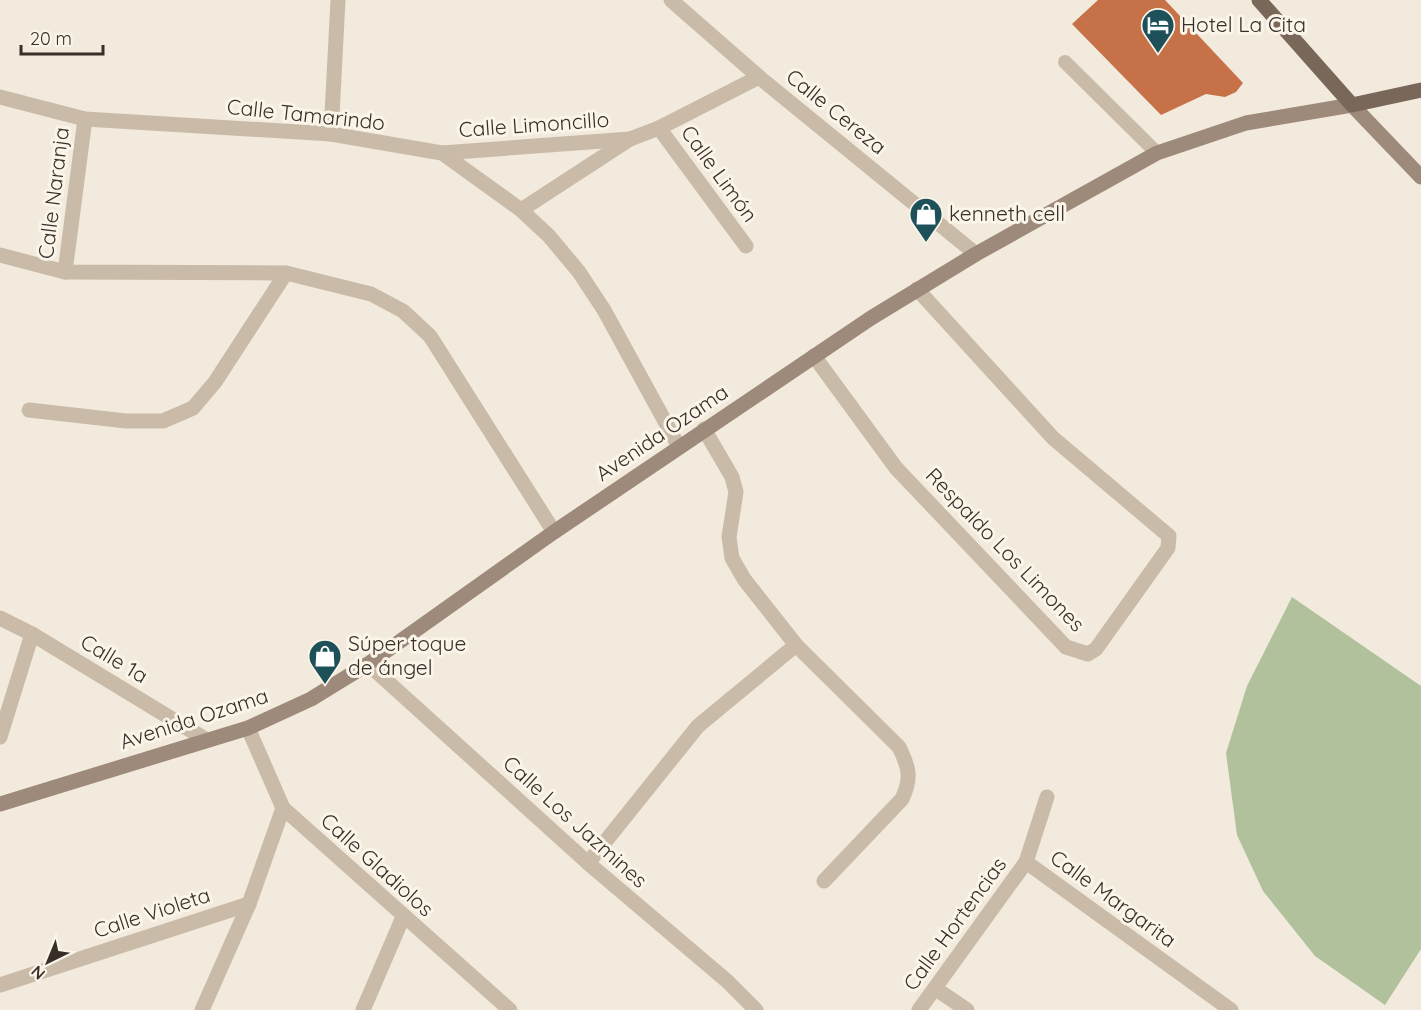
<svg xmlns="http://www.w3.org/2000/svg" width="1421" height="1010" viewBox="0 0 1421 1010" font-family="Quicksand,sans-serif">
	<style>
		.green { fill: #b1c19c }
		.building { fill: #c67147 }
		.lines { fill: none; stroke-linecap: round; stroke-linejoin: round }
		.lane { stroke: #cabba8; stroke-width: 14 }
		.street { stroke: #cabba8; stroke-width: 15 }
		.secondary { stroke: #9e8a7a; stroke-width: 15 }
		.primary { stroke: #796759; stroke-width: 15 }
		.labels { text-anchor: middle; stroke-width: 6; stroke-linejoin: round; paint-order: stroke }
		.poi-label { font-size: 21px; fill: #372e28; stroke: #faf4e9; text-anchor: start }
		.street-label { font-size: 21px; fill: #372e28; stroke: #faf4e9 }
	</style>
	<rect width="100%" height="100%" fill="#f2eadc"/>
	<path class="green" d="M1292,597L1421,686V949L1385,1005L1315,956L1263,891L1237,835L1226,753L1247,686Z"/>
	<path class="building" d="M1098,0H1165L1243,83L1236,92L1225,97L1206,94L1161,115L1072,24Z"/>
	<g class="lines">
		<path class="lane" d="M1065,62L1157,153"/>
		<g class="street">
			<path d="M671,0L759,77L976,254"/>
			<path d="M0,97L85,119L331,134L442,153L521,210L549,236L579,272L604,310L679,447"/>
			<path d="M659,128L746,246"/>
			<path d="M331,134L338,0"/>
			<path d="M442,153L630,139L659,128L759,77"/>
			<path d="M521,210L630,139"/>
			<path d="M0,255L65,272L286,273L371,294L403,311L430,336L554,532"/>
			<path d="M65,272L85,119"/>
			<path d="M814,356L896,468L1066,647L1088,654L1096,649L1168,548L1169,536L1053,438L917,289"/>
			<path d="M29,410L126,421H163L193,408L215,382L286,273"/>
			<path d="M704,429L732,477L736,492L729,537L732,558L744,579L796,645L899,747C909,767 912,778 902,799L824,881"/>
			<path d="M0,618L32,634L205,739"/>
			<path d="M368,664L588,863L727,981L756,1010"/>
			<path d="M248,728L283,808L510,1010"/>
			<path d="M0,737L32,634"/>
			<path d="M1026,862L1231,1010"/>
			<path d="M588,863L698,726L796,645"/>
			<path d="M0,985L249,904"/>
			<path d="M936,989L967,1010"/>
			<path d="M202,1010L249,904L283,808"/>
			<path d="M363,1010L403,917"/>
			<path d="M919,1010L1026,862L1047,797"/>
		</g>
		<path class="secondary" d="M0,804L248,728L311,699L368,664L554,532L871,318L976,254L1157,153L1246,123L1352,105L1421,177"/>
		<path class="primary" d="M1259,0L1352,105L1421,90"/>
	</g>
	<defs>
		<symbol id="hotel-pin" viewBox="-11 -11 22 30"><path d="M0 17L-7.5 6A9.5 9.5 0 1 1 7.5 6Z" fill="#1e5059" stroke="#faf4e9"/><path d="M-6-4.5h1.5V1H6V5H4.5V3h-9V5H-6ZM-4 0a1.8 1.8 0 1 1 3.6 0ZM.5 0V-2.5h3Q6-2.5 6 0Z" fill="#fff"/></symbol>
		<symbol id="shop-pin" viewBox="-11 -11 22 30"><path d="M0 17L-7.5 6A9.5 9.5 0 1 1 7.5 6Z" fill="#1e5059" stroke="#faf4e9"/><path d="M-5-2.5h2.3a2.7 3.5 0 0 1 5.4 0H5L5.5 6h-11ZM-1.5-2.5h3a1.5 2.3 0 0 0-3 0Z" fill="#fff"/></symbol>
	</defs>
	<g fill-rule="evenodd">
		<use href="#hotel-pin" x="1139" y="6" width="38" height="52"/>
		<use href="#shop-pin" x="907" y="195" width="38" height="52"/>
		<use href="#shop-pin" x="306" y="637" width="38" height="52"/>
	</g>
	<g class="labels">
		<g class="poi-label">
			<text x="1181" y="32">Hotel La Cita</text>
			<text x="949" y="221">kenneth cell</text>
			<text x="348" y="651">Súper toque<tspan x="348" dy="24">de ángel</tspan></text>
		</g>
		<g class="street-label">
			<text transform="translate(836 112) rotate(39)" y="7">Calle Cereza</text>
			<text transform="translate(306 115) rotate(6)" y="7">Calle Tamarindo</text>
			<text transform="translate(534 125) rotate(-4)" y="7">Calle Limoncillo</text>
			<text transform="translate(719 174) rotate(54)" y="7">Calle Limón</text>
			<text transform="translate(54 193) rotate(-83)" y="7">Calle Naranja</text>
			<text transform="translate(662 433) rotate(-34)" y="7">Avenida Ozama</text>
			<text transform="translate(1005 550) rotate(46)" y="7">Respaldo Los Limones</text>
			<text transform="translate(114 659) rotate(31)" y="7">Calle 1a</text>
			<text transform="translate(194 719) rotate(-18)" y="7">Avenida Ozama</text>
			<text transform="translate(575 822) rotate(42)" y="7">Calle Los Jazmines</text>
			<text transform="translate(377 865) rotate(42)" y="7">Calle Gladiolos</text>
			<text transform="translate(1113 899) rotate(36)" y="7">Calle Margarita</text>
			<text transform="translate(152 913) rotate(-18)" y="7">Calle Violeta</text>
			<text transform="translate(955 924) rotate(-54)" y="7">Calle Hortencias</text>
		</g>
	</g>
	<g transform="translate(48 962) rotate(223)" stroke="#faf4e9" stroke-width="4.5" paint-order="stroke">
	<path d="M0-4.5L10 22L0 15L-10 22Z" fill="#372e28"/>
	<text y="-9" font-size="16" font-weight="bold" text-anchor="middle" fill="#372e28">N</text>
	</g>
	<path d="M21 45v9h82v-9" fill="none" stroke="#372e28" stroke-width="3"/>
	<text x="30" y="45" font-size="18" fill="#372e28" stroke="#faf4e9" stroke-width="4.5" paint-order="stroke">20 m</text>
</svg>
